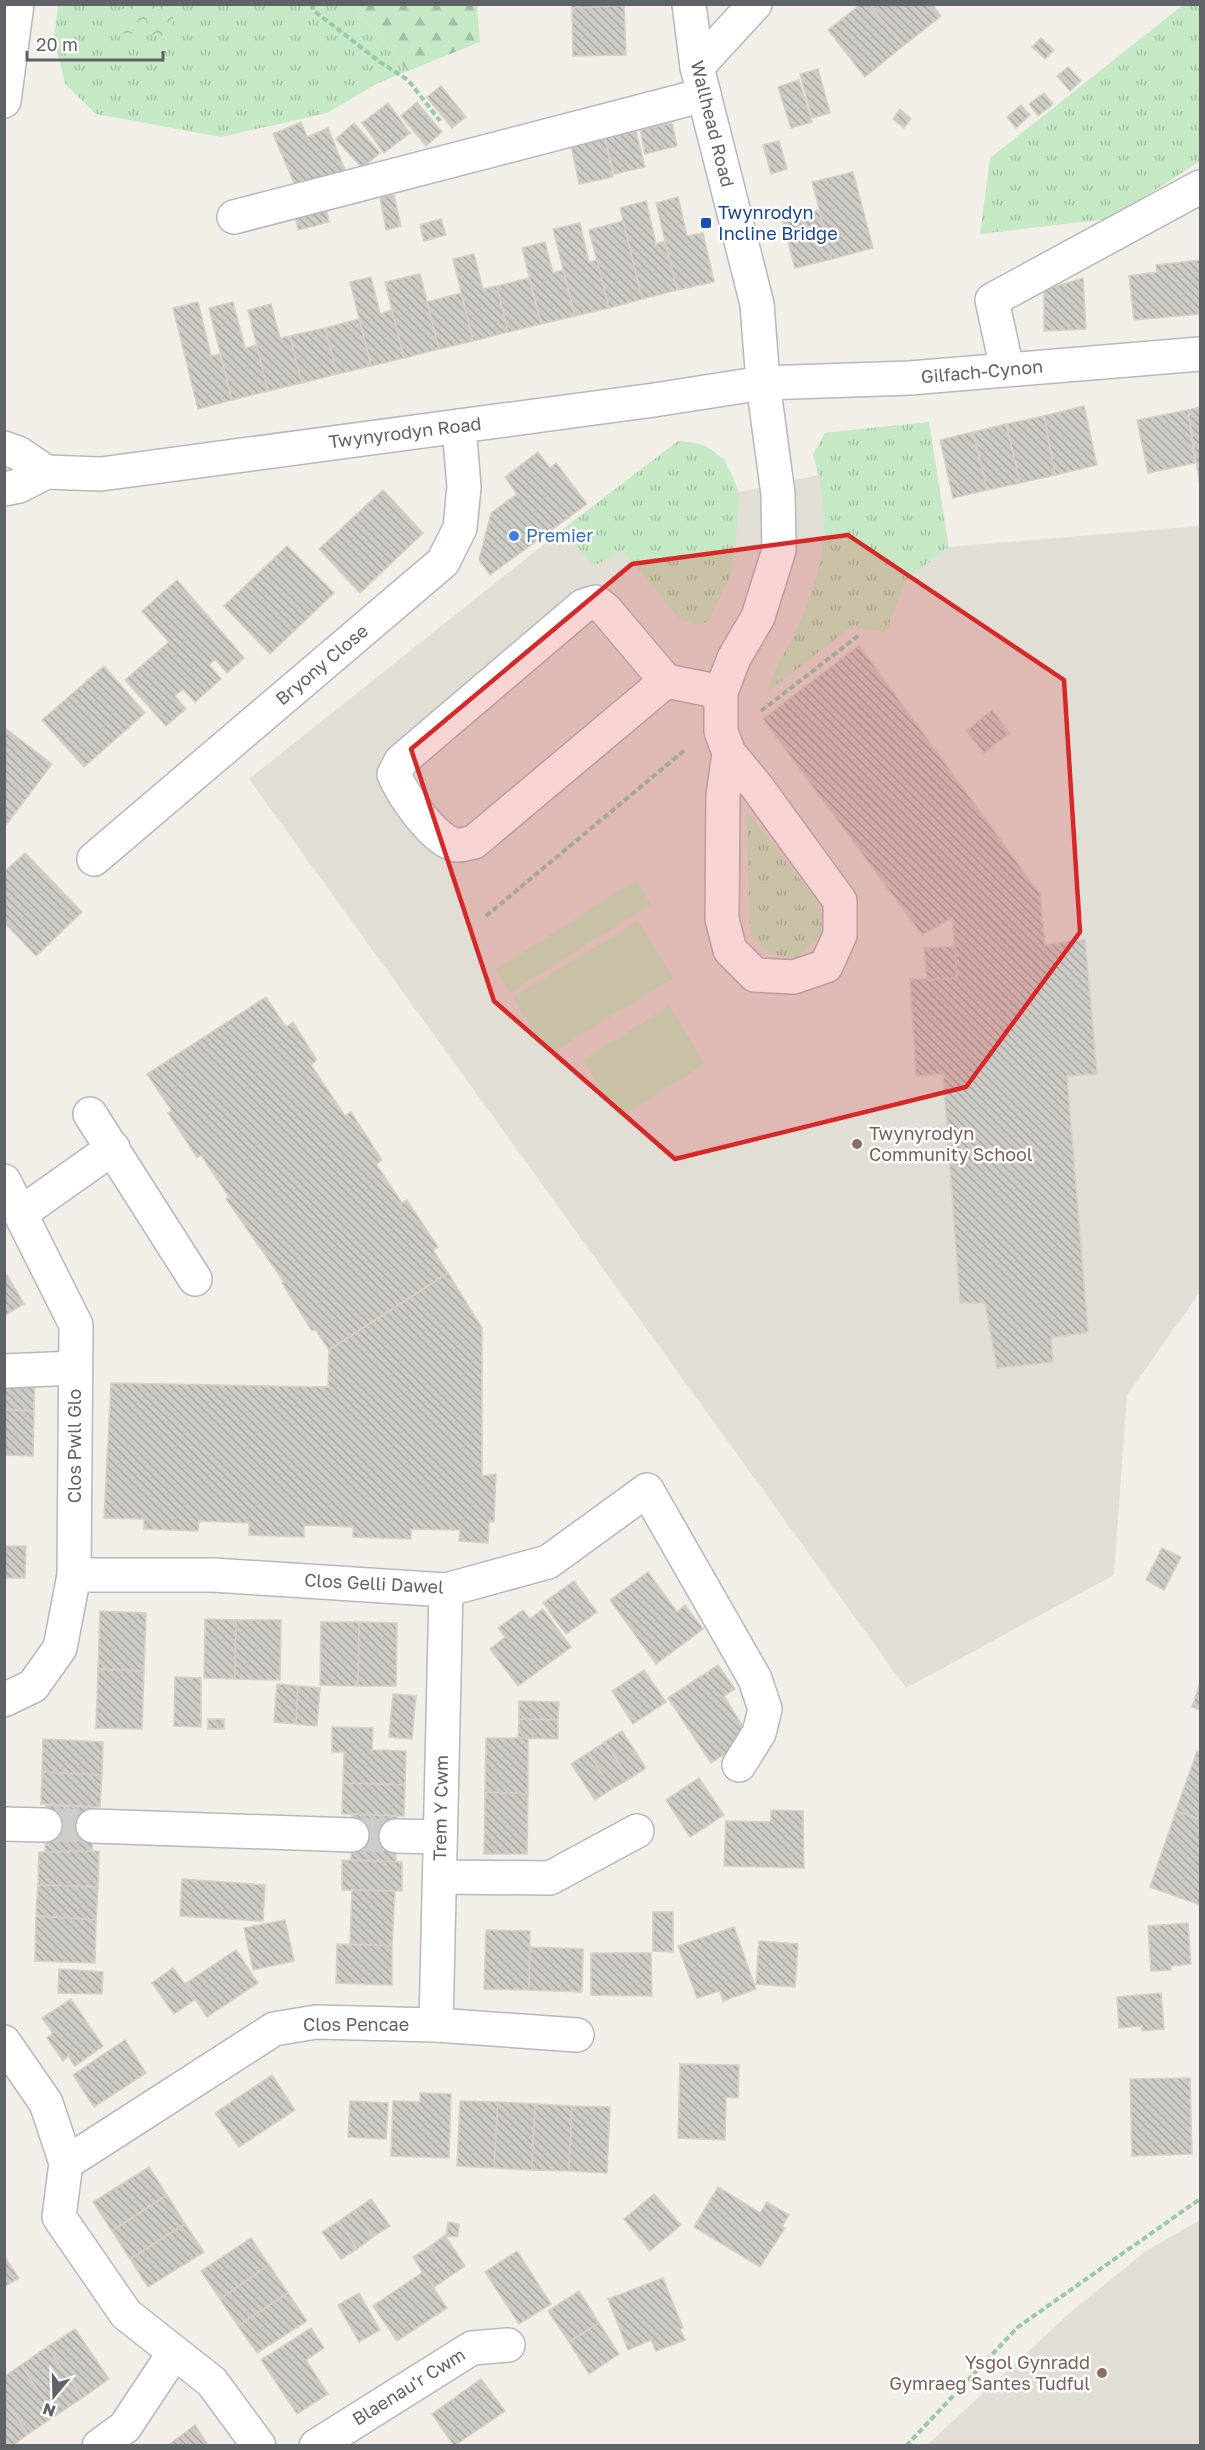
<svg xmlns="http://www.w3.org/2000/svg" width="1205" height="2450" viewBox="0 0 1205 2450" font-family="'Golos Text',sans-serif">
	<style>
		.education { fill: #e1ded6 }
		.grass { fill: url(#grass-tufts) }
		.forest { fill: url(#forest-firs) }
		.park { fill: url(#park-crowns) }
		.pitch { fill: #c5e8c5 }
		.building { fill: url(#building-back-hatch); stroke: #d6d1c6; stroke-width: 1.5 }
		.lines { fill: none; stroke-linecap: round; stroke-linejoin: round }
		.minor-tunnel { stroke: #ccccc8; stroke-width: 33; stroke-dasharray: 33 16; stroke-linecap: butt }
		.minor-casing { stroke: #b5b8bc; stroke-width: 36 }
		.path { stroke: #9cc7a9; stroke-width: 4; stroke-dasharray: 6 3; stroke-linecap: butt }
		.minor { stroke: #fff; stroke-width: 33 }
		.marked { fill: #d62828; fill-opacity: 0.2; stroke: #d62828; stroke-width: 4.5; stroke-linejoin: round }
		.transit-dot { fill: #1a4fb4; stroke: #fff; stroke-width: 2 }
		.shop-dot { fill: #3f7fe0; stroke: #fff; stroke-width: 2 }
		.education-dot { fill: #8d6e63; stroke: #fff; stroke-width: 2 }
		.labels { text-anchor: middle; stroke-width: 5; stroke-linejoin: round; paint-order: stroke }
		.street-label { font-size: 18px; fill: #5f6368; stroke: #fff }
		.transit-label { font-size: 18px; fill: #164399; stroke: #fff; text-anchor: start }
		.shop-label { font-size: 18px; fill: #366cbe; stroke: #fff; text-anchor: start }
		.education-label { font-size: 18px; fill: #785e54; stroke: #fff; text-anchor: start }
	</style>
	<defs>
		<pattern id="grass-tufts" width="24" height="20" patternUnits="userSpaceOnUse" patternTransform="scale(1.5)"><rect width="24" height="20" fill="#c5e8c5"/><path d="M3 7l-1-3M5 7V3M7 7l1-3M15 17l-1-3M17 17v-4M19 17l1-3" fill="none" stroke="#a3c0a4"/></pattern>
		<pattern id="forest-firs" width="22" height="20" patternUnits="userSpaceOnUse" patternTransform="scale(1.5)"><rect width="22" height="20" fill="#c5e8c5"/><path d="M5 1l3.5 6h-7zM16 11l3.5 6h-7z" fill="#a3c0a4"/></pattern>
		<pattern id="park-crowns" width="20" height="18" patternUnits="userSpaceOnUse" patternTransform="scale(1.5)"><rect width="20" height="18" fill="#c5e8c5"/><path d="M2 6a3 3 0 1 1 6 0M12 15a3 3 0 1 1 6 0" fill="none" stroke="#a3c0a4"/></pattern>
		<pattern id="building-back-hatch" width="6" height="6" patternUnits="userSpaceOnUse" patternTransform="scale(1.5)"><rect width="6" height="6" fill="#cccac5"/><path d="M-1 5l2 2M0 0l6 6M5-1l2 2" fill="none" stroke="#a9a8a4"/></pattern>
	</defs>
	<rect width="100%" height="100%" fill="#f1efe8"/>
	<g class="education">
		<path d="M929,422L949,547L1200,526V1292L1127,1395L1114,1575L906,1688L249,779L562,530L678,441L703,445L725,460L739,492L819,475L813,455L825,433Z"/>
		<path d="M1200,2220V2445H927L1072,2311L1146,2251Z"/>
	</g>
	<g class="grass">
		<path d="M58,5H353L408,71L378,83L327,113L221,137L96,114L65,84L54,37Z"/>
		<path d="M1183,5H1200V161L1110,219L980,234L990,158Z"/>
		<path d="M929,422L948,547L905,582L886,632L852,626L769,691C773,668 785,654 795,633C824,569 834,523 813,455L825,433Z"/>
		<path d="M678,441C686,442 695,442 702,445C724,453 737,479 739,501L733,570L708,622L695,625L680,619L622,550L594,566L562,530Z"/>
		<path d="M746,810L808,890L821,911V936L798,957C773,957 764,953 750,933Z"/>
	</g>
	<path class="forest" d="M353,5H477L480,42L408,71Z"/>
	<path class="park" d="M121,5H174L172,36L119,33Z"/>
	<g class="pitch">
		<path d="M636,880L651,904L510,993L495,970Z"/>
		<path d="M638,921L673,978L548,1055L513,997Z"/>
		<path d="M669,1006L705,1064L619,1118L583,1060Z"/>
	</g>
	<g class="building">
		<path d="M571,4H624V6L572,8Z"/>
		<path d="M861,4H869L903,46L865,77L828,30Z"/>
		<path d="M869,4H932L941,16L903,46Z"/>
		<path d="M624,6L626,55L573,56L572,8Z"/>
		<path d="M1041,38L1054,50L1045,59L1032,47Z"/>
		<path d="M1068,67L1081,81L1070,91L1057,76Z"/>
		<path d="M818,69L830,113L812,118L800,74Z"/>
		<path d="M799,80L812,122L791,128L778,87Z"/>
		<path d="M441,86L466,117L452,128L427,97Z"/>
		<path d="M1044,93L1053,104L1038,116L1029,104Z"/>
		<path d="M417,102L442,132L426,146L401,116Z"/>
		<path d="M388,103L410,133L384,153L362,123Z"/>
		<path d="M1021,105L1030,115L1016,128L1007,117Z"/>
		<path d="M900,109L911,119L904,128L893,119Z"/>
		<path d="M301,122L307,137L328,128L345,170L297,190L273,134Z"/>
		<path d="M354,123L380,153L362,168L336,139Z"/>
		<path d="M672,123L677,146L645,154L640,130Z"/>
		<path d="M636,131L645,167L614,174L605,138Z"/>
		<path d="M605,138L613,177L579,184L571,145Z"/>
		<path d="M779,141L787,169L771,174L763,145Z"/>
		<path d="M853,172L873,248L832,259L812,182Z"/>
		<path d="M394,195L401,226L386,230L380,197Z"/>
		<path d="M678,197L687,236L703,233L714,282L677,290L656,203Z"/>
		<path d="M646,201L656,244L665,241L677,290L642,299L620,208Z"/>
		<path d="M325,204L329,222L298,230L294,211Z"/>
		<path d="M819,210L832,259L795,268L782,219Z"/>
		<path d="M441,219L446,235L424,241L420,225Z"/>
		<path d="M623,221L642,299L609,308L589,230Z"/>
		<path d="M580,223L589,262L597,260L609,308L575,316L553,229Z"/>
		<path d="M545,242L553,273L563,270L575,316L541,324L522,248Z"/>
		<path d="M474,254L483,289L497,286L508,332L473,341L453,259Z"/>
		<path d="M1200,260V314L1134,320L1129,276L1157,272L1156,265Z"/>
		<path d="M420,274L439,349L404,358L385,282Z"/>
		<path d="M371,277L380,314L392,310L404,358L371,366L350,282Z"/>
		<path d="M529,278L541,324L508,332L497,286Z"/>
		<path d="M1083,278L1086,329L1044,331V290Z"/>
		<path d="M461,293L473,341L439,349L427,302Z"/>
		<path d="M198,302L211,356L220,354L232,400L198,409L173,308Z"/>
		<path d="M233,302L245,348L257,345L268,391L232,400L209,308Z"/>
		<path d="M271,304L280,338L290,336L302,383L268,391L248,310Z"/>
		<path d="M359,319L371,366L337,374L325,328Z"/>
		<path d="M325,328L337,374L302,383L290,336Z"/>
		<path d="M1084,406L1097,465L1055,475L1044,416Z"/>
		<path d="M1200,407V486L1188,410Z"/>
		<path d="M1188,410L1195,463L1148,473L1137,420Z"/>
		<path d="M1044,416L1055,475L1020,483L1006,424Z"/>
		<path d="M1006,424L1020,483L987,490L973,432Z"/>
		<path d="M973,432L987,490L953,498L940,440Z"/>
		<path d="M538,452L550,468L556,463L587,504L490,575L479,560L491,513L517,494L505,477Z"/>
		<path d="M383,490L423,533L360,593L319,549Z"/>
		<path d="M287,546L334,593L270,654L224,606Z"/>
		<path d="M177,580L244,658L227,673L215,659L209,665L221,679L195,702L183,689L175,696L186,709L166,726L125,680L169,642L142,611Z"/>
		<path d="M859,645L1040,894L1045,945L1085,939L1097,1074L1067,1076L1088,1332L1051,1338L1053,1362L997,1368L985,1303H960L943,1074L916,1076L910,979L957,978L952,918L922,935L763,719Z"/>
		<path d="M104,666L145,713L84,767L42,720Z"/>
		<path d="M992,710L1010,733L984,753L966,731Z"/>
		<path d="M5,728L52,764L4,828V728Z"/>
		<path d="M25,853L82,912L36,956L4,922V872Z"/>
		<path d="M955,946L957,978L927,980L924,948Z"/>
		<path d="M266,997L286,1027L293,1022L317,1060L311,1065L345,1116L351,1112L382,1160L376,1164L402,1203L407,1200L438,1247L433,1250L448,1273L329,1350L315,1329L312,1331L282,1283L284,1282L226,1199L229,1197L201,1155L197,1158L168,1113L172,1111L147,1074Z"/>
		<path d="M448,1273L482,1328V1476L496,1474L494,1522H489L488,1543L459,1541L460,1530L411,1529V1539L353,1537V1527L304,1525V1537L249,1535V1523L199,1521L198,1531L144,1529V1519L104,1518L111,1383L328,1387L329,1350Z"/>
		<path d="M7,1275L24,1304L4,1316V1277Z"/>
		<path d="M4,1374L35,1375L34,1411L4,1410Z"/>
		<path d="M4,1410L34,1411L33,1456L4,1455Z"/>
		<path d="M4,1546H26L25,1578H4Z"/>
		<path d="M1162,1548L1181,1557L1164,1590L1146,1580Z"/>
		<path d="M648,1572L677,1612L685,1605L703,1629L656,1664L610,1600Z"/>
		<path d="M574,1581L597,1612L566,1634L543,1603Z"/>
		<path d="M543,1609L571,1647L518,1686L490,1649L505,1637L498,1628L523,1610L530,1619Z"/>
		<path d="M100,1611L146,1613L144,1671L98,1669Z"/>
		<path d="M205,1619L236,1620L235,1679L204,1678Z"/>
		<path d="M236,1620H281L280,1680L235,1679Z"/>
		<path d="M321,1622H359L358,1686L320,1685Z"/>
		<path d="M359,1622L397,1623L396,1686H358Z"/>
		<path d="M718,1665L735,1689L724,1696L750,1738L711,1763L668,1698Z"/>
		<path d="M98,1669L144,1671L142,1729L96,1728Z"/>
		<path d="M644,1670L666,1702L633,1724L612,1691Z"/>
		<path d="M175,1677L201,1678V1727L174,1726Z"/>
		<path d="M1200,1683V1710L1192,1707Z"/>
		<path d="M277,1684L298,1686L296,1724L274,1722Z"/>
		<path d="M298,1686L320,1688L317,1726L296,1724Z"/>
		<path d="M393,1694L416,1696L412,1739L389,1737Z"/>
		<path d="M519,1701L559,1702L558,1720L519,1719Z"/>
		<rect x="208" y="1719" width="16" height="10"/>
		<path d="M519,1719L558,1720V1739L518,1738Z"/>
		<path d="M332,1727L373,1728L372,1750L406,1751L405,1785L343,1783L344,1752H332Z"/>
		<path d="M622,1731L646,1768L629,1779L605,1742Z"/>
		<path d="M486,1738H528V1794L485,1792Z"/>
		<path d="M43,1739L103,1742L102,1775L42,1772Z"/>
		<path d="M605,1742L629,1779L612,1789L588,1753Z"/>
		<path d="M1197,1751L1200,1753V1819L1176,1811Z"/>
		<path d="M588,1753L612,1789L595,1800L571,1764Z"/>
		<path d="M42,1772L102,1775L100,1807L41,1804Z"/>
		<path d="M699,1778L724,1815L690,1837L666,1800Z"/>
		<path d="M343,1783L405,1785L404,1816L342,1814Z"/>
		<path d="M485,1792L528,1794L527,1854H484Z"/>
		<path d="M46,1805L94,1807L92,1851L45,1852Z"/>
		<path d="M771,1810L803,1811L804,1868L724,1866L726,1821L771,1822Z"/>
		<path d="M1176,1811L1200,1819V1905L1150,1887Z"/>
		<path d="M352,1814L397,1816L396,1862L351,1861Z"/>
		<path d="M99,1851L98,1887L38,1885L39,1852Z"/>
		<path d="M342,1860L402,1862V1891L342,1890Z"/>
		<path d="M182,1879L265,1885L263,1921L180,1916Z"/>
		<path d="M38,1885L98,1887L96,1920L36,1916Z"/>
		<path d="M352,1890L395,1891L392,1946L350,1944Z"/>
		<path d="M653,1912H673V1952L653,1951Z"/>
		<path d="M36,1916L96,1920L95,1963L35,1961Z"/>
		<path d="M285,1920L294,1961L253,1970L244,1928Z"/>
		<path d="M1188,1923L1191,1964L1171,1966V1970L1151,1971L1148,1926Z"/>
		<path d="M734,1927L756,1989L723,2001L720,1991L697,1998L678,1946Z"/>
		<path d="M486,1930L530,1931L529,1990L484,1989Z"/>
		<path d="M759,1941L798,1944L795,1987L756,1984Z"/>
		<path d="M337,1944L392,1946V1985L336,1983Z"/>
		<path d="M530,1947L583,1949L582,1992L529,1990Z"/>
		<path d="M236,1950L258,1983L207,2017L185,1984Z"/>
		<path d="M591,1953H651L652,1996L591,1995Z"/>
		<path d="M173,1968L196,1999L174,2014L152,1983Z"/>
		<path d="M59,1969L103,1972L102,1994L58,1993Z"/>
		<path d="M1161,1993L1164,2029L1142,2031V2026L1119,2028L1117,1997Z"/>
		<path d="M71,1999L103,2046L75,2066L68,2056L63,2061L47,2038L53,2033L42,2018Z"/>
		<path d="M125,2040L146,2073L94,2107L73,2075Z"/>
		<path d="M680,2064L739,2065L738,2098L726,2097L725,2140L678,2138Z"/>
		<path d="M272,2075L295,2110L239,2147L215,2113Z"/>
		<path d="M1190,2078L1192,2154L1132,2156L1130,2079Z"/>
		<path d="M420,2093L451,2094L449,2158L391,2156L393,2101L420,2102Z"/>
		<path d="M350,2101L388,2103L386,2139L348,2137Z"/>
		<path d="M460,2101L498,2102L494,2168L457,2166Z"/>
		<path d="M498,2102L535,2104L532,2170L494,2168Z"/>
		<path d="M535,2104L572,2106L569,2171L532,2170Z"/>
		<path d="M572,2106L610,2107L607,2173L569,2171Z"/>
		<path d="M149,2167L167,2195L112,2231L93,2202Z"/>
		<path d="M718,2187L760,2213L767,2202L789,2215L782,2226L785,2228L760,2267L694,2227Z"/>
		<path d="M654,2194L681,2225L650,2251L624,2219Z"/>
		<path d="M167,2195L185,2224L130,2259L112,2231Z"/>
		<path d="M371,2199L390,2226L373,2237L355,2210Z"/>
		<path d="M355,2210L373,2237L357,2249L339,2221Z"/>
		<path d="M339,2221L357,2249L341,2259L322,2232Z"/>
		<path d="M448,2222L459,2224L458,2237L446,2236Z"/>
		<path d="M185,2224L204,2252L148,2287L130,2259Z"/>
		<path d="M445,2235L465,2266L450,2276L429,2247Z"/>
		<path d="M251,2238L269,2265L220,2299L201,2271Z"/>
		<path d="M429,2247L450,2276L433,2288L413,2257Z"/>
		<path d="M517,2251L551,2304L519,2324L485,2272Z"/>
		<path d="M4,2256L19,2278L4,2287Z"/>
		<path d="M269,2265L288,2293L238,2326L220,2299Z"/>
		<path d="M423,2272L447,2308L397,2341L373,2306Z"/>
		<path d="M663,2278L683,2328L680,2329L685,2340L656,2351L651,2340L628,2350L608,2299Z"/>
		<path d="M579,2291L599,2323L569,2342L548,2311Z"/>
		<path d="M288,2293L307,2321L257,2353L238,2326Z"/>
		<path d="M359,2293L380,2330L359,2342L338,2305Z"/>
		<path d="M599,2323L619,2354L589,2374L569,2342Z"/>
		<path d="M311,2328L324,2348L306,2360L328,2394L297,2414L261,2360Z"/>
		<path d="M75,2329L109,2379L82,2398L47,2347Z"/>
		<path d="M47,2347L82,2398L55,2416L21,2365Z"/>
		<path d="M21,2365L55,2416L28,2434L4,2399V2377Z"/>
		<path d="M481,2379L505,2411L454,2446L432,2414Z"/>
		<path d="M4,2399L28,2434L12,2446H4Z"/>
		<path d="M195,2425L209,2446H167Z"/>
	</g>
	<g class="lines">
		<g class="minor-tunnel">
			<path d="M45,1825L93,1826"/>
			<path d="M352,1835L396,1836"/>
		</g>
		<defs>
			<g id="minor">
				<path d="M689,4L697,67L757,304L763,383L778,494L779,550L758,617L734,658L721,692V731L729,753L757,787L840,901V935L826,966L794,977L755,975L730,950L722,919L723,796L729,753"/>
				<path d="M697,67L755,4"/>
				<path d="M4,101L17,4"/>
				<path d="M234,217L704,95"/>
				<path d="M1007,369L992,300L1200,187"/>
				<path d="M4,448L18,453L46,472"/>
				<path d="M4,489L19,486L46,472L101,474L654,400L763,383L910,378L1200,354"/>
				<path d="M666,681L474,842C469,843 461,846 456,845C434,841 402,794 394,774L401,761L583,606L596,602L606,610L666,681L721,692"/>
				<path d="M94,859L443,562L460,528L464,487L459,426"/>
				<path d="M90,1114L195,1279"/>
				<path d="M4,1181L76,1325L74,1575L60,1648L33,1686L4,1700"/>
				<path d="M21,1213L113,1148"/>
				<path d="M4,1371L75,1368"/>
				<path d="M74,1575H213L446,1590L548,1562L647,1490L755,1679L765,1709L759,1733L739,1765"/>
				<path d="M4,1824L45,1825"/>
				<path d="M93,1826L352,1835"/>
				<path d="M396,1836L440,1837"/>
				<path d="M440,1877L550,1878L637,1831"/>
				<path d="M436,2025L446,1590"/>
				<path d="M4,2042L46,2103L66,2163L59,2217L126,2314L212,2382L259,2446"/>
				<path d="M66,2163L274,2029L316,2022L436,2025L577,2035"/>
				<path d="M99,2446L125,2427L174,2353"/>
				<path d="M316,2446L472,2348L508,2345"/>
			</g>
		</defs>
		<use href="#minor" class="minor-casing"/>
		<g class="path">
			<path d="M312,4L313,10L380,62L408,80L440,121"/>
			<path d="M761,711L858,636"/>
			<path d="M486,916L686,749"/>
			<path d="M906,2446L1018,2327L1200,2199"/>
		</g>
		<use href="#minor" class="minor"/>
	</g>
	<path class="marked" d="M848,535L1064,680L1080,932L966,1087L675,1159L494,1001L411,749L632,564Z"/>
	<rect class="transit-dot" x="700" y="217" width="12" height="12" rx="3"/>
	<circle class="shop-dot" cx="514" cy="536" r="6"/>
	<g class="education-dot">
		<circle cx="857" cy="1144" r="6"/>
		<circle cx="1102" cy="2373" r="6"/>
	</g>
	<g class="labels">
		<g class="street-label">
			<text transform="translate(712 124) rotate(76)" y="6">Wallhead Road</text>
			<text transform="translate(982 372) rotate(-5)" y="6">Gilfach-Cynon</text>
			<text transform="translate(405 433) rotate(-7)" y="6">Twynyrodyn Road</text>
			<text transform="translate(322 665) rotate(-40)" y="6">Bryony Close</text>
			<text transform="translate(75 1446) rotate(-90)" y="6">Clos Pwll Glo</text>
			<text transform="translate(374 1584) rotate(3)" y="6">Clos Gelli Dawel</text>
			<text transform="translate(441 1808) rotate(-89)" y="6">Trem Y Cwm</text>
			<text x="356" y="2031">Clos Pencae</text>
			<text transform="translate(409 2387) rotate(-32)" y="6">Blaenau'r Cwm</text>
		</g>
		<g class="transit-label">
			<text x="718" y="219">Twynrodyn<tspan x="718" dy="21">Incline Bridge</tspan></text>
		</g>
		<g class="shop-label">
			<text x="526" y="542">Premier</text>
		</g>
		<g class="education-label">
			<text x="869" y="1140">Twynyrodyn<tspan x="869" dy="21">Community School</tspan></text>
			<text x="1090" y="2369" text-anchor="end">Ysgol Gynradd<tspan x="1090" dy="21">Gymraeg Santes Tudful</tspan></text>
		</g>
	</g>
	<rect width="1205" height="2450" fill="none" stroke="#5f6368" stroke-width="12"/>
	<g transform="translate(54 2396) rotate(199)" stroke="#ffffff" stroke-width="4.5" paint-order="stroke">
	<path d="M0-4.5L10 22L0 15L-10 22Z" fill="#5f6368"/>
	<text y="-9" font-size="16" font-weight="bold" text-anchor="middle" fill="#5f6368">N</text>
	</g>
	<path d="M27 51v9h136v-9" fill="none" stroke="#5f6368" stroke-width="3"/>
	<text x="36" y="51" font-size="18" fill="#5f6368" stroke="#ffffff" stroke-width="4.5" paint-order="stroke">20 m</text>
</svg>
